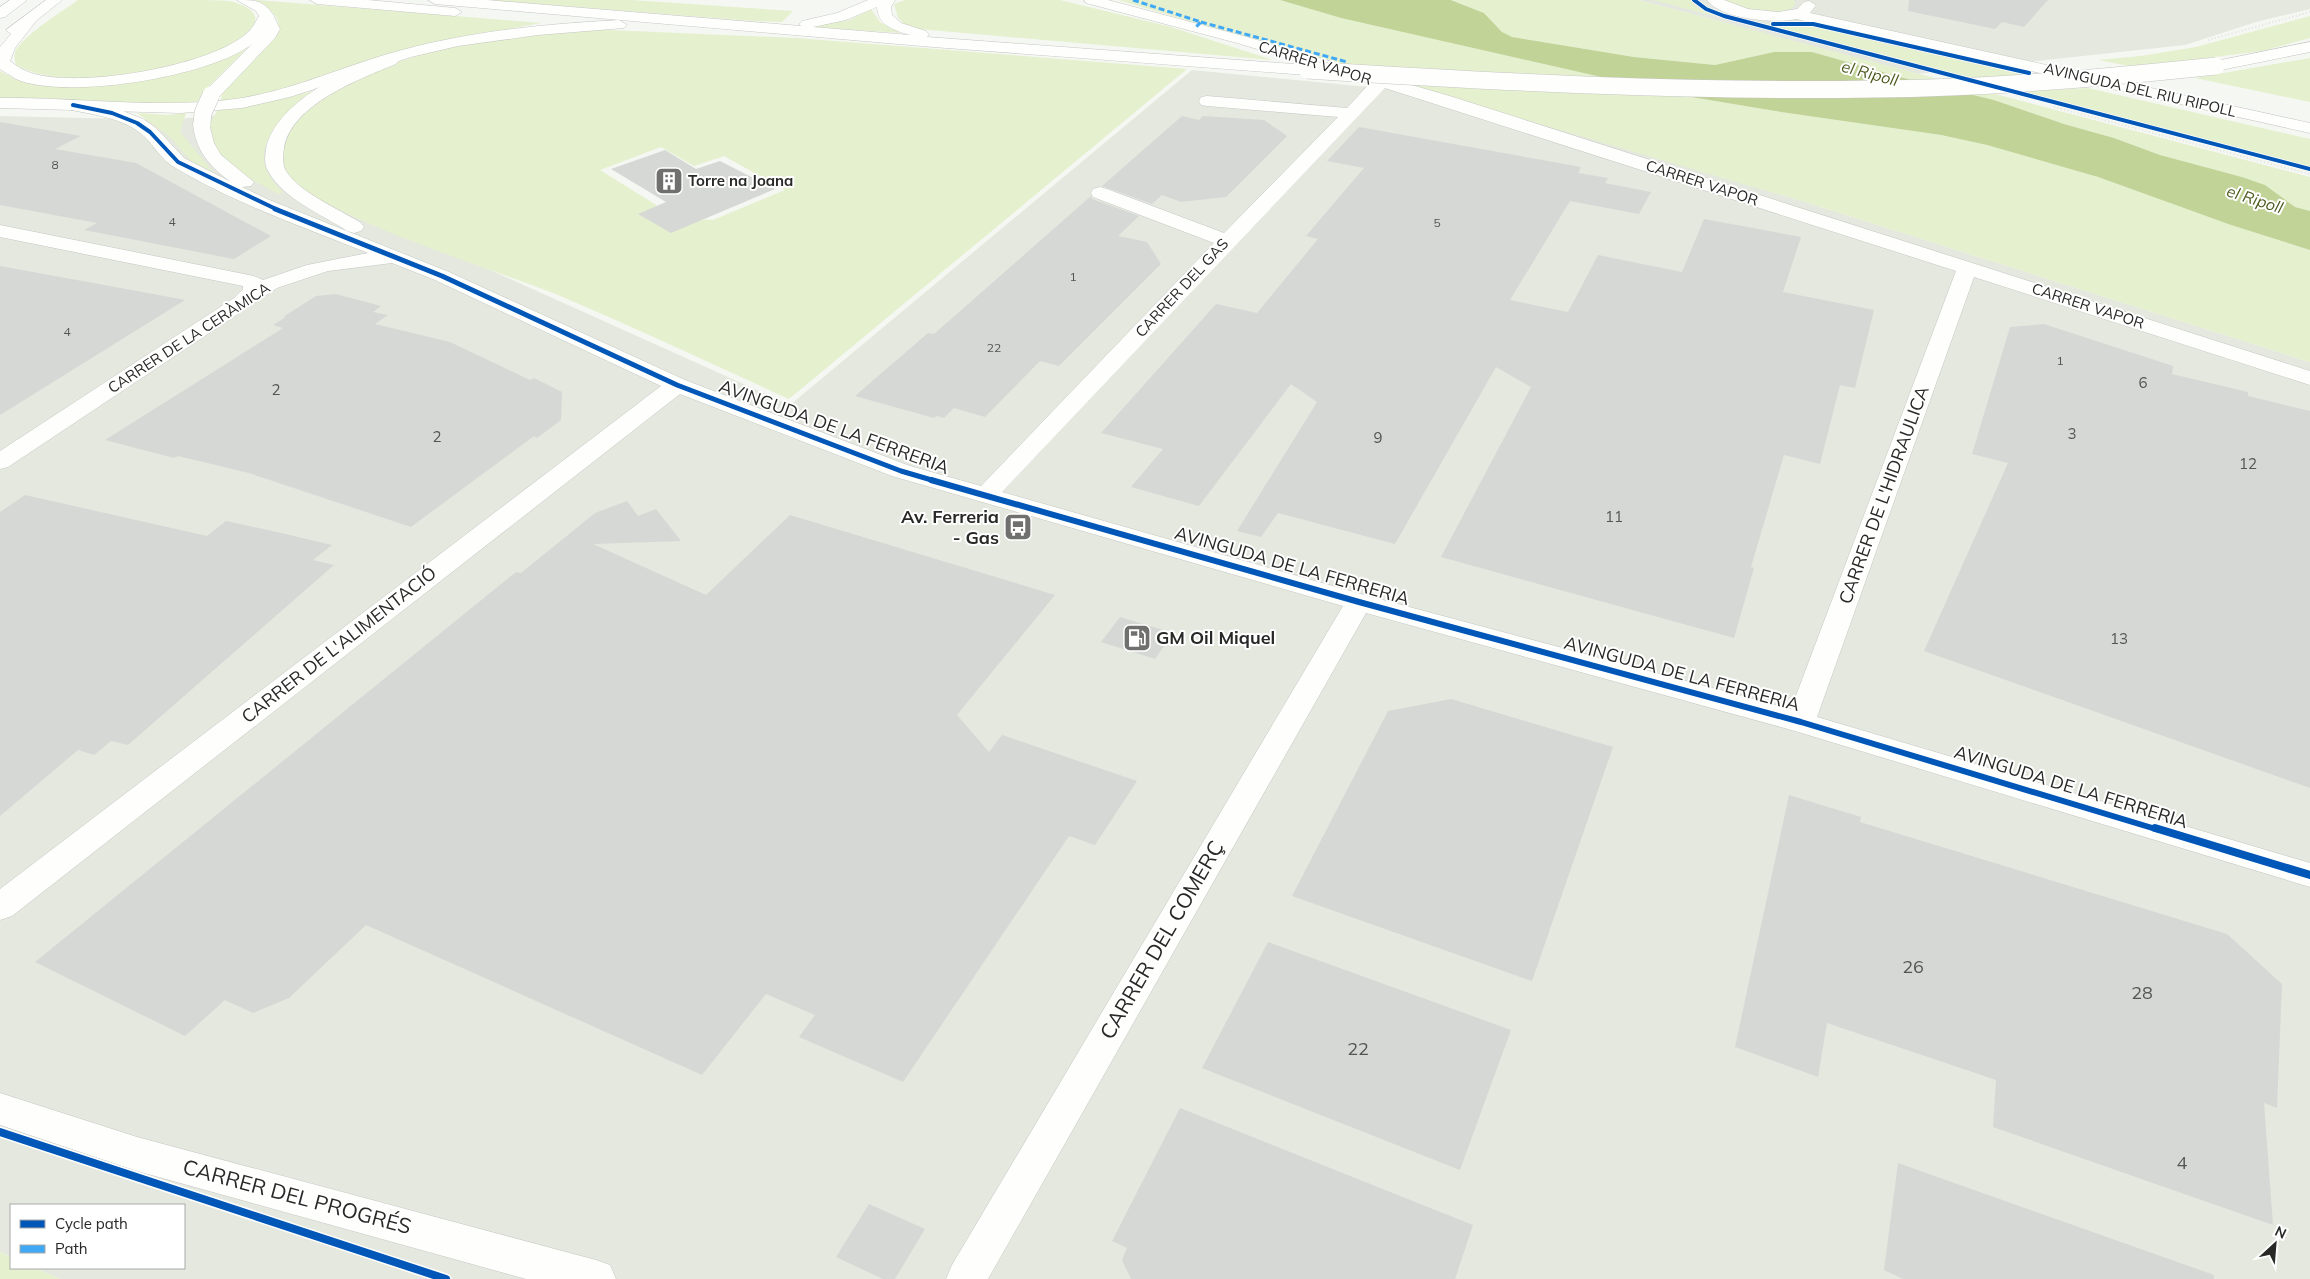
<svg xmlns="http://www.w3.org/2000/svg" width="2310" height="1279" viewBox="0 0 2310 1279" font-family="Mulish,sans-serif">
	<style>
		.built { fill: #e4e8de }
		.green { fill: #e5f0ce; fill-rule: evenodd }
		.water { fill: #c1d396 }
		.building { fill: #d6d8d6 }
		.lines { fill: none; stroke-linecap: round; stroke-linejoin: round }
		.street-casing { stroke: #c5c7c3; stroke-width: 1 }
		.secondary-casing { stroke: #c5c7c3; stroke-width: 1 }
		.highway-casing { stroke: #c5c7c3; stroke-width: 1 }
		.path-far1 { stroke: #e2e3e2; stroke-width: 2; stroke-dasharray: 1 2.5; stroke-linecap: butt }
		.path { stroke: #e2e3e2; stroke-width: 4; stroke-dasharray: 3 5; stroke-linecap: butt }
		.street { fill: #fefefd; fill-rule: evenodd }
		.secondary { fill: #fefefd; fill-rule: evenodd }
		.highway { fill: #fefefd; fill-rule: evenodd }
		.street-bridge-casing { stroke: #c5c7c3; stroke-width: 18; stroke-linecap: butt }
		.secondary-bridge-casing { stroke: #c5c7c3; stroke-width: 18; stroke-linecap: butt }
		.street-bridge { stroke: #fefefd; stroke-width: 17 }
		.secondary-bridge { stroke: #fefefd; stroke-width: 17 }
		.quiet { stroke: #3fa9f5; stroke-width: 3; stroke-dasharray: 6 3; stroke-linecap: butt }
		.cycleway-far3-casing { stroke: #fff; stroke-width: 5.5 }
		.cycleway-far2-casing { stroke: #fff; stroke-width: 8 }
		.cycleway-far1-casing { stroke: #fff; stroke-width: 9 }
		.cycleway-casing { stroke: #fff; stroke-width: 11 }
		.cycleway-far3 { stroke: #0057b8; stroke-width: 4 }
		.cycleway-far2 { stroke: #0057b8; stroke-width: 5 }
		.cycleway-far1 { stroke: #0057b8; stroke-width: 6 }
		.cycleway { stroke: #0057b8; stroke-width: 8 }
		.labels { text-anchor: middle; stroke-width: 4; stroke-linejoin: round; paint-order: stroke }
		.far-number-label { font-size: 12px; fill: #545553 }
		.far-street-label { font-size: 15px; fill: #282927; stroke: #fff }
		.far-poi-label { font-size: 15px; font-weight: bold; fill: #282927; stroke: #fff; text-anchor: start }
		.number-label { font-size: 15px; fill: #545553 }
		.far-water-label { font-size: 16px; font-style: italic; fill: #4c5b1f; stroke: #fff }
		.street-label { font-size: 18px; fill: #282927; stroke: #fff }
		.poi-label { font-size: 18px; font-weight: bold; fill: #282927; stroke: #fff; text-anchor: end }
		.near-number-label { font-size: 18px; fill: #545553 }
		.near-street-label { font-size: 21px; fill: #282927; stroke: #fff }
	</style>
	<rect width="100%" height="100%" fill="#f5f7f2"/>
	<g class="built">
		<path d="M1639,0H2310V9L2256,22L2185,45L1917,74Z"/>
		<path d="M1192,70L1440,94L1805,202L2310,362V1279H60L35,1268H184V1205H11V1257L0,1252V116L168,120L323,105L417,237L790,405Z"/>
	</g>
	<g class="green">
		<path d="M78,0C113,0 149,0 184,0C198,0 216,0 229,1C273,11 255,34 226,48C177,72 65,93 16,65C15,60 13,55 16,50C28,32 60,13 78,0Z"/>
		<path d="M257,0L541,23L431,43L308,85L220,104C221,99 222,93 224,89C239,61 317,30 255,1Z"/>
		<path d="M489,0H631L793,11L782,22L753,21Z"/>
		<path d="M905,0H1060L1171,27L1273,60L908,28L898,18L894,4Z"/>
		<path d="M1118,0H1280L1341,18L1685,96L1781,112L1941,135L1987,145L2098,177L2231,225L2310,250V362L1805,202Z"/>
		<path d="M1452,0H1639L2310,177V211L2295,207L2265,185L2242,177L2160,155L2114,138L2064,124L1994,100L1911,80L1812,52H1774L1715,65L1634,57L1512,37L1502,32L1484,13Z"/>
		<path d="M1652,0H1690C1708,25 1778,25 1806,26C1829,28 1854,37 1877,42C1929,53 1981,65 2033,77L1966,80Z"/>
		<path d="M1722,0H1794L1795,4C1784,24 1739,6 1722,0Z"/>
		<path d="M871,9L880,22L901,33L809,27L850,20Z"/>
		<path d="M2310,16V38L2262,51L2135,67L2098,60L2141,56L2196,47Z"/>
		<path d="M586,29L796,38L1187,69L789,399C712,364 636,328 558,295C508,274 308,213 287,172C279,157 285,137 295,124C306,109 322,100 338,90C413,45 501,38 586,29ZM661,147L694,166L724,156L785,190L713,220L677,218L600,170Z"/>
		<path d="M255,41L205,90L195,105L101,103L47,98L0,99V71L15,79L32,82L94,85L242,49Z"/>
		<path d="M2310,58V102L2195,78Z"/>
		<path d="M2088,88L2310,139V168L2012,92Z"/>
		<path d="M313,91L316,92C282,117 238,152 283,192L278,194C256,182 201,156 210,124C212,119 215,114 218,110L258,104Z"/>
		<path d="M137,113L167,115L186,113L180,132L213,172L191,161L169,136Z"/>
		<path d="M0,1252L11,1257V1268H35L60,1279H0Z"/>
	</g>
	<path class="water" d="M1280,0H1451L1484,13L1502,32L1512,37L1634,57L1715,65L1774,52H1812L1911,80L1994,100L2064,124L2114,138L2160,155L2242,177L2265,185L2295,207L2310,211V250L2231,225L2098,177L1987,145L1941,135L1781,112L1685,96L1341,18Z"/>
	<g class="building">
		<path d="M1909,0H2048L2024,27L2002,22L1995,29L1908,11Z"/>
		<path d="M1182,116L1199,120L1203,116L1264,120L1287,136L1226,197L1181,202L1162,195L1152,204L1102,186Z"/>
		<path d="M0,122L81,136L55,149L136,163L271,236L234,259L84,230L97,223L0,205Z"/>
		<path d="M1359,127L1581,167L1578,173L1608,178L1605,183L1651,192L1639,214L1570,201L1510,300L1568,312L1598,255L1682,272L1704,219L1801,237L1783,292L1874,310L1855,388L1840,385L1820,464L1784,455L1751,567L1754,568L1734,638L1441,557L1531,387L1496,367L1395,544L1278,513L1261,537L1237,531L1317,402L1291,384L1199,506L1131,487L1163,449L1101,433L1216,304L1257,313L1318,239L1306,236L1364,168L1327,161Z"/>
		<path d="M665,150L696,169L720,161L775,189L671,233L638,214L666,202L611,169Z"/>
		<path d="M1091,196L1092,199L1139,216L1118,236L1147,242L1161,264L1059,366L1040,361L985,417L954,408L944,418L936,416L934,418L855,396L928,333L934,334Z"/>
		<path d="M0,266L137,291L185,300L0,415Z"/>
		<path d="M336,294L381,306L373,312L388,315L375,324L450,342L530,380L534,378L562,392L561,420L537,438L534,436L411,527L249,473L178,456L174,458L105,440L283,328L273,325L286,317H283L316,296Z"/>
		<path d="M2044,324L2173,366L2172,374L2248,392V396L2310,411V788L1924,651L2008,463L1972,454L2010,327Z"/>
		<path d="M25,495L207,536L226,521L277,532L332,545L313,560L334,565L128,745L111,741L94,755L78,750L0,816V512Z"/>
		<path d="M627,501L638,516L656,509L681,541L593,544L706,595L790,515L1055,595L957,715L989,752L1002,735L1137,781L1095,845L1069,836L903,1082L799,1037L815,1015L766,994L702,1075L366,925L289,998L253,1013L225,1000L185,1036L35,962L516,572L521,573L595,513Z"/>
		<path d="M1120,617L1173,633L1155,659L1101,642Z"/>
		<path d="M1451,699L1613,747L1532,981L1292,896L1388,711Z"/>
		<path d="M1789,795L1861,817L1860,822L2227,934L2282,984L2277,1108L2264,1103L2273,1225L1993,1127L1996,1080L1827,1023L1818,1077L1735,1047Z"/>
		<path d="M1268,942L1511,1030L1460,1170L1202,1068Z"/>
		<path d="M1180,1108L1473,1225L1455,1279H1131L1122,1260L1127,1248L1112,1241Z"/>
		<path d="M1898,1163L2214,1275V1279H1903L1884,1270Z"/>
		<path d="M869,1204L925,1229L895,1279H883L836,1257Z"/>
	</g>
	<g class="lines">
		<defs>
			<g id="street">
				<path d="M1084,0H1108L1247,37L1453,97L2310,371V385L1974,277L1817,717L2310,863V887L1795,731L1366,613L988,1279H946L952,1265L1343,606L892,476L680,394L12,916L0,920V889L661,386L435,280L392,263L328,271L277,288L8,467L0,469V451L234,298L243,289V286L0,237V225L254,276L263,280L307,265L368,253C303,227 234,203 174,167C162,160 154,146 145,137C124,117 93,115 67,109L65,105L67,101L73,100L118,109L143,119L156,128L184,158L231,182C210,167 195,150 193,123L196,119H208L214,143L221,155L254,182L251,186L242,187L267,199L449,272L685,380L910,466L981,486L1214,243L1093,197L1091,193L1093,189L1100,187L1107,189L1224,233L1338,117L1207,106L1201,105L1199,101L1201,97L1207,96L1347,108L1370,83L1237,43L1086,3ZM1385,88L1956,271L1791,709L1368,596L1002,492Z"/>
				<path d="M267,12L272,13L280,29L275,38L217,99H205L203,95L205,91L263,33L264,29L260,16Z"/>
				<path d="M390,56L396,58L398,61L396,64C359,79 291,105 284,148C283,155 282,164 286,171C300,193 339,209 361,223L364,227L361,231L354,233L347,231C322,214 284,200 268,171C264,164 265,157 266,149C275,103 348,67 390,56Z"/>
				<path d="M0,1093L137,1137L596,1260L610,1265L616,1279H526L137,1171L0,1125Z"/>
			</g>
			<g id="secondary">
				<path d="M310,0H368L455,8L462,12L455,16L317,4Z"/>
				<path d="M428,0H487L801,26L799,24L802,21L837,13L868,0H895L891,7L892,15L901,23L926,31L929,34L927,37L1307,65L1313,67L1315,70L1313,73L1307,75L933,47L435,4ZM877,7C878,26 894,30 910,35L813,27L846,20Z"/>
				<path d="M1707,0H1724L1748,9L1778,12L1797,9L1804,2L1809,1L1816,5L1810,13L2310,123V133L1796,19C1775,24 1720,19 1707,0Z"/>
				<path d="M2310,42V52L2216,71L2210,69L2208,66L2210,63L2216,61Z"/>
			</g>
			<g id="highway">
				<path d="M10,0H27L5,17L0,18V7Z"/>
				<path d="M46,0H62L36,21L15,48L10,61C15,65 21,69 26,71C71,91 214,66 248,32C253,28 256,21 259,16L256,11L237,0C256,0 263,0 274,16C270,23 265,32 259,38C223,76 64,101 16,79C11,76 5,72 0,69V47L11,34L6,30Z"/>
				<path d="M619,20L627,25L624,28L538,35L458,46L411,57L290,97L242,108L181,113L0,108V98C80,97 162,110 242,98C297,89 348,64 402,50C473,31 545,24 619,20Z"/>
			</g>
		</defs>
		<use href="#street" class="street-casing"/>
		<use href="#secondary" class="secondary-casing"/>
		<use href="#highway" class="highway-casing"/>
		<g class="path-far1">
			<path d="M1647,0L1698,13"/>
			<path d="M1791,38L1886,63"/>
			<path d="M2208,40L2310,12"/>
			<path d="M2054,107L2310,174"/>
		</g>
		<path class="path" d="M420,1279L423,1275"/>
		<use href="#street" class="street"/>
		<use href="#secondary" class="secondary"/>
		<use href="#highway" class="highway"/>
		<defs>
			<path id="street-bridge" d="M202,123L203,113L211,95"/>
			<path id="secondary-bridge" d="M1307,70C1496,82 1685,92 1874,89C1988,88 2102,78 2216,66"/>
		</defs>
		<use href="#street-bridge" class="street-bridge-casing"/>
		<use href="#secondary-bridge" class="secondary-bridge-casing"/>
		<use href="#street-bridge" class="street-bridge"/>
		<use href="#secondary-bridge" class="secondary-bridge"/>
		<g class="quiet">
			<path d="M1133,0L1201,22L1195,28"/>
			<path d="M1201,22L1347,62"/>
		</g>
		<defs>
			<g id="cycleway-far3">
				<path d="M1694,0L1706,9L1724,16L2310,169"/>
				<path d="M1773,24H1813L2029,73"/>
				<path d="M73,105L112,113L137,123L150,132L178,162L278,210"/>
			</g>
			<path id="cycleway-far2" d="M275,209L442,276L677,385L901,471L935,481"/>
			<path id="cycleway-far1" d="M931,480L1359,602L1801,722L2159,830"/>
			<g id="cycleway">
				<path d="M2155,828L2310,875"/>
				<path d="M0,1132L446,1279"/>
			</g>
		</defs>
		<use href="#cycleway-far3" class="cycleway-far3-casing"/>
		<use href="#cycleway-far2" class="cycleway-far2-casing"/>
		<use href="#cycleway-far1" class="cycleway-far1-casing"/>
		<use href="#cycleway" class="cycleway-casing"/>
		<use href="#cycleway-far3" class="cycleway-far3"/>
		<use href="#cycleway-far2" class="cycleway-far2"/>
		<use href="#cycleway-far1" class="cycleway-far1"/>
		<use href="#cycleway" class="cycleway"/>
	</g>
	<defs>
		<symbol id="building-square" viewBox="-11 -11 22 22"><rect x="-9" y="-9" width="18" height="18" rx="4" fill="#70716e" stroke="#fff"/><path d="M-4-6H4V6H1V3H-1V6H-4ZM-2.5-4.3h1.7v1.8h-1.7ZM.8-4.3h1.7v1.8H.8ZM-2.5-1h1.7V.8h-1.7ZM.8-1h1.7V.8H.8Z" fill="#fff"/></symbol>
		<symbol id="bus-square" viewBox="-11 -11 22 22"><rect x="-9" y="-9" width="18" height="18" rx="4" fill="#70716e" stroke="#fff"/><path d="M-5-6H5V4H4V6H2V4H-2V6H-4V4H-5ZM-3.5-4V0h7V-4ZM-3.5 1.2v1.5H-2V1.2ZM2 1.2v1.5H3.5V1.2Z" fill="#fff"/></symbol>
		<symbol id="fuel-square" viewBox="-11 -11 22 22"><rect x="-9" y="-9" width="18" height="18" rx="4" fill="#70716e" stroke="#fff"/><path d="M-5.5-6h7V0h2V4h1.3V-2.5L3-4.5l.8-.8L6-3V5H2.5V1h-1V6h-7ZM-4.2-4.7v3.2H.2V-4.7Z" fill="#fff"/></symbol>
	</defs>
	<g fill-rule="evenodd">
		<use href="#building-square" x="653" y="165" width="32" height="32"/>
		<use href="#bus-square" x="1002" y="511" width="32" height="32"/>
		<use href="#fuel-square" x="1121" y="622" width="32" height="32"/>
	</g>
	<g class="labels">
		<g class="far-number-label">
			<text x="55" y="169">8</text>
			<text x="172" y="226">4</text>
			<text x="1437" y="227">5</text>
			<text x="1073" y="281">1</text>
			<text x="67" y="336">4</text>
			<text x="994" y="352">22</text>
			<text x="2060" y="365">1</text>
		</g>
		<g class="far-street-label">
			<text transform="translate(1315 63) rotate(17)" y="5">CARRER VAPOR</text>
			<text transform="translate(2140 90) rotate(13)" y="5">AVINGUDA DEL RIU RIPOLL</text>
			<text transform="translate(1702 183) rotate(18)" y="5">CARRER VAPOR</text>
			<text transform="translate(1182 288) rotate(-47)" y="5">CARRER DEL GAS</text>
			<text transform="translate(2088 306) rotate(18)" y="5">CARRER VAPOR</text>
			<text transform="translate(189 338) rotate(-33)" y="5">CARRER DE LA CERÀMICA</text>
		</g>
		<g class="far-poi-label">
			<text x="688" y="186">Torre na Joana</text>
		</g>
		<g class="number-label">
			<text x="2143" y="388">6</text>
			<text x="276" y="395">2</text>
			<text x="2072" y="439">3</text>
			<text x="437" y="442">2</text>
			<text x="1378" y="443">9</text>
			<text x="2248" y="469">12</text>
			<text x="1614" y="522">11</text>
			<text x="2119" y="644">13</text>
		</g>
		<g class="far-water-label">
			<text transform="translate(1870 73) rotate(15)" y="6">el Ripoll</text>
			<text transform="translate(2255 199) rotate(18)" y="6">el Ripoll</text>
		</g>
		<g class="street-label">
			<text transform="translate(834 427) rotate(20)" y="6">AVINGUDA DE LA FERRERIA</text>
			<text transform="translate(1884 495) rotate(-70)" y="6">CARRER DE L'HIDRAULICA</text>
			<text transform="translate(1292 566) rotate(16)" y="6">AVINGUDA DE LA FERRERIA</text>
			<text transform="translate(339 645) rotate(-38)" y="6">CARRER DE L'ALIMENTACIÓ</text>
			<text transform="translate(1682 674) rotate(15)" y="6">AVINGUDA DE LA FERRERIA</text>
			<text transform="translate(2071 787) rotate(17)" y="6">AVINGUDA DE LA FERRERIA</text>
		</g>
		<g class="poi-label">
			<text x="999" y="523">Av. Ferreria<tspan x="999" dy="21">- Gas</tspan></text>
			<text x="1156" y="644" text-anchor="start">GM Oil Miquel</text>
		</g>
		<g class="near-number-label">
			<text x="1913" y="973">26</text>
			<text x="2142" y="999">28</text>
			<text x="1358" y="1055">22</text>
			<text x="2182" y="1169">4</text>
		</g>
		<g class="near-street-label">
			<text transform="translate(1162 940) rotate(-60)" y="7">CARRER DEL COMERÇ</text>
			<text transform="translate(297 1197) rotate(15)" y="7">CARRER DEL PROGRÉS</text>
		</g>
	</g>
	<rect x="10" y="1204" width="175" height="65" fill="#ffffff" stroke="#a9a9a9"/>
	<rect x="20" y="1220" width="25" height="8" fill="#0057b8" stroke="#a9a9a9"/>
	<text x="55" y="1229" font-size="15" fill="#282927">Cycle path</text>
	<rect x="20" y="1245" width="25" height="8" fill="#3fa9f5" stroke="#a9a9a9"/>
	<text x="55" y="1254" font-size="15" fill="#282927">Path</text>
	<g transform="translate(2275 1244) rotate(26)" stroke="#ffffff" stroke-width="4" paint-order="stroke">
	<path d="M0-4L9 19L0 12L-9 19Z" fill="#282927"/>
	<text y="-8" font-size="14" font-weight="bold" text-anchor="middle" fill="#282927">N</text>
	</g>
</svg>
